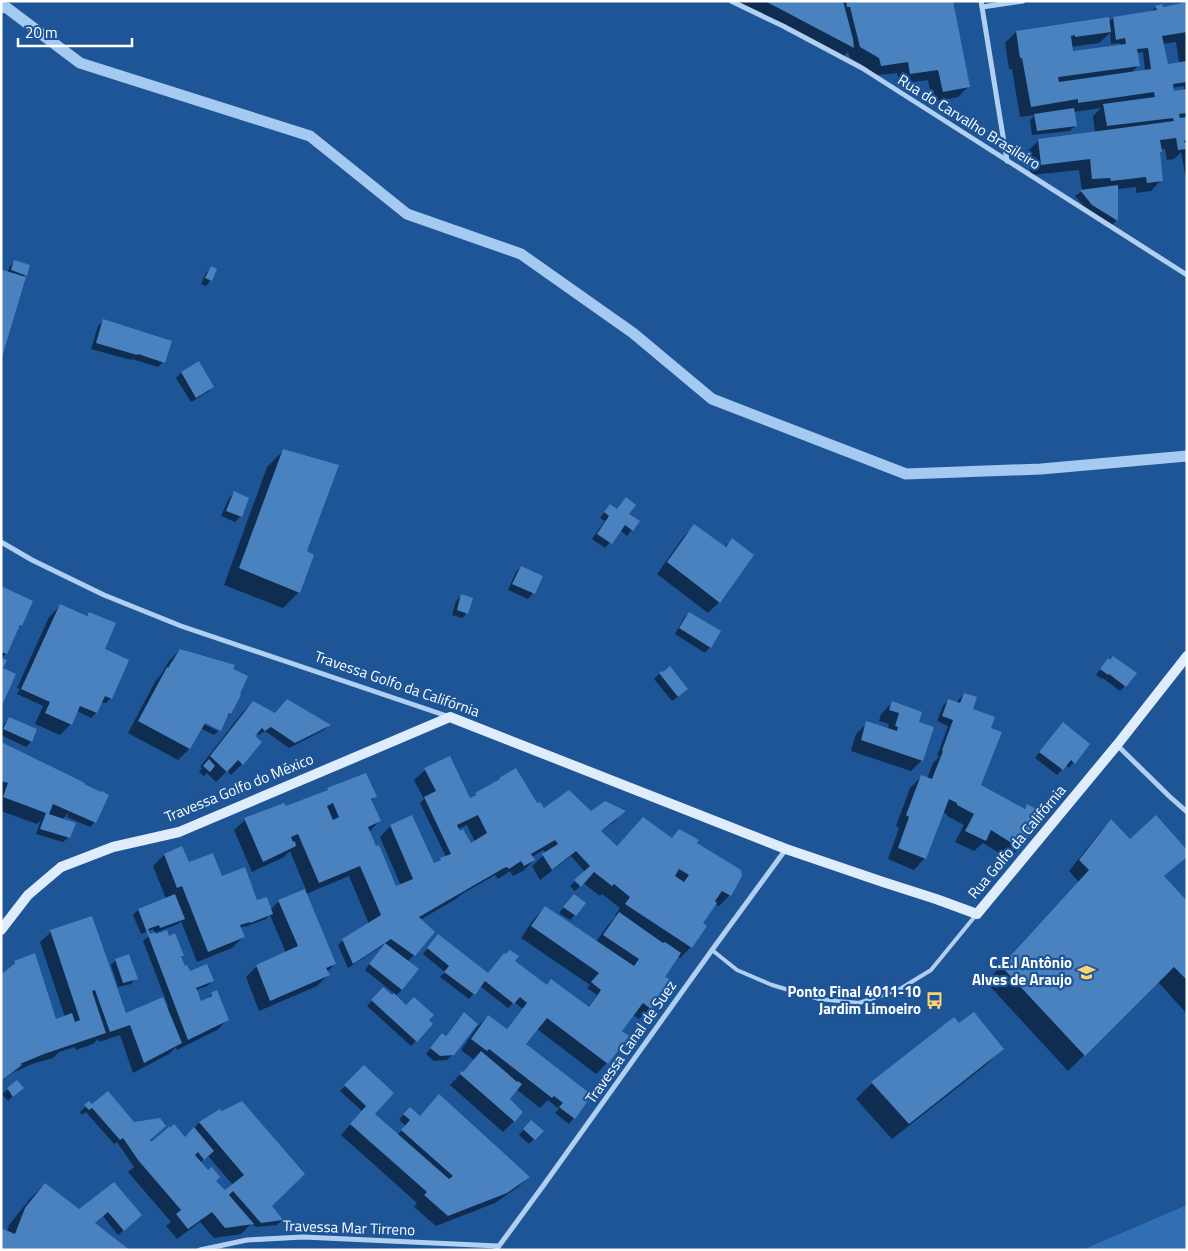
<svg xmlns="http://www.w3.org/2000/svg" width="1188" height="1251" viewBox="0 0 1188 1251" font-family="'Titillium Web',sans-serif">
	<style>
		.green { fill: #316fb4 }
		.shadow { fill: #0007; fill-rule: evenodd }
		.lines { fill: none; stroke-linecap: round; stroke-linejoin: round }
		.stream { stroke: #a5caf1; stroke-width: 11 }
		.building { fill: #4a81bf; fill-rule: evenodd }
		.lane { stroke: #b1cff0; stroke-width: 4 }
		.street { stroke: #b1cff0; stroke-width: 5 }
		.secondary { stroke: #dfecfb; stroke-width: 10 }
		.labels { text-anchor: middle; stroke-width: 4.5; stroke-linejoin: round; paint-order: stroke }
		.street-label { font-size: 15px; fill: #fff; stroke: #1d5597 }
		.poi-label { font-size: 15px; font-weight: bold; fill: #fff; stroke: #1d5597; text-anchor: end }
	</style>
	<rect width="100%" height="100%" fill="#1d5597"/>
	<path class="green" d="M1187,1205V1250H1082Z"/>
	<g class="shadow">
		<path d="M733,1H951L969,86L958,97L932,102L928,80L900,84L897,73L871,76L869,69L850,58L848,52L842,58Z"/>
		<path d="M1187,4V174H1185L1181,152L1174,159L1167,160L1165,149H1160L1159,153L1161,180L1151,191L1136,193V187L1117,189V220L1112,225L1087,210L1075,196L1082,191L1079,170L1031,175L1028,151L1039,140L1095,133L1093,116L1101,108L1074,112L1075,126L1070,131L1032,135L1030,120L1035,115L1020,117L1012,69H1009L1005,43L1016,32L1108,23L1113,18L1151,12L1156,7L1161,8ZM1110,33L1111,44L1120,43L1121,46L1072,53L1071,47L1099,43ZM1176,42L1179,63L1167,67L1163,44ZM1143,52L1145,71L1131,73L1138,66L1136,53ZM1184,86V91L1173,92L1172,88Z"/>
		<path d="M15,261L26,275L23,277L20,294L1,354V274L3,271L7,273L10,266Z"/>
		<path d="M212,267L211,280L206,286L201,284L206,273Z"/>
		<path d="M103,321L163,362L158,367L132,359L131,360L91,349L98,326Z"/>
		<path d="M199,363L213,387L208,392L191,402L176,378L181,373Z"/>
		<path d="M284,450L305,552L299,592L283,608L224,585L267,467Z"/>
		<path d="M234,493L241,516L235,522L221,516L229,498Z"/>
		<path d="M626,499L627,515L638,522L627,536L620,530L605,548L592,539L605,521L600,518L610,505L617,510Z"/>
		<path d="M694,526L724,547L732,540L719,602L708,613L657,574L684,536Z"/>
		<path d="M521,567L541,576L533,593L528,599L508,590L516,572Z"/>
		<path d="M1,588L21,625L16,631L6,654L1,658Z"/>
		<path d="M461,596L467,613L462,618L452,615L456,601Z"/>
		<path d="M60,606L85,617L89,613L111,698L106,703L101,702L96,713L91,718L77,711L71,724L60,735L35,724L43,706L17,694L20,689L17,688L49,617Z"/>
		<path d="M689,613L719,632L710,647L705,653L675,634L684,618Z"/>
		<path d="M180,650L229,675L239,696L230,714L225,719L219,730V729L199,719L198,721L218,731L214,735L200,728L189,749L178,760L128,733L156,680L160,676L169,661Z"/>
		<path d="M1103,665L1125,686L1120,691L1103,678L1102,679L1096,675Z"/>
		<path d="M661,672L682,694L672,701L654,679Z"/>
		<path d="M964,694L971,710L989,729L980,786L1023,810L1027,806L1020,848L1009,859L983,843L974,851L955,842L964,825L947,816V814L942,812L924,859L914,870L888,859L899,828L896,826L910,788L921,777L927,779L933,763L940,756H937L948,726L937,721L943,706L948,700L957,703L959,699Z"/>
		<path d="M253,702L274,714L329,725L324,730L289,748L265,731L259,735L256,732L253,736L260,743L242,764L231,775L227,771L216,782L207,773L204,776L199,772L202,768L200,767L242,713Z"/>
		<path d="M892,703L917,723L922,760L911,771L851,751L856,734L867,723L888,729L889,724L879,721L881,714Z"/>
		<path d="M9,719L36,730L31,742L26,747L1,735V729L4,724Z"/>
		<path d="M1058,729L1088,744L1069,768L1066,765L1057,775L1035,758Z"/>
		<path d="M1,744L95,822L90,827L67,817L69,812L62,820L69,837L63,842L36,834L41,820L37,824L1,811Z"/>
		<path d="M425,770L469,800L476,794L515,770L537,805L543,810L591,813L624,811L614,822L600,832L616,847L643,818L671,839L695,844L730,895L719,906L715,904L701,924L691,947L680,958L678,956L663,977L669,981L650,1008L639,1019L633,1015L620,1031L607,1063L596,1074L537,1029L524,1044L590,1095L574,1118L569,1124L555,1113L559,1109L548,1100L540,1108L516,1089L508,1099L514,1121L503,1132L450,1085L474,1060L461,1050L477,1027L488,1016L506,1030L523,1009L514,1002L508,1008L480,986L469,999L440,977L445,972L423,954L433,941L488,974L504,954L546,986L588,1008L597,995L587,988L590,985L521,938L534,919L545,908L596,942L608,925L616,916L615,915L620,908L602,894L600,896L583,883L575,891L570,886L585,872L571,856L540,880L532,866L546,853L543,850L532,857L534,860L523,871L513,876L510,871L498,879L495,875L462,894L456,899L420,920L414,955L407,962L402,990L395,996L406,1006L431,1024L411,1046L367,1006L378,993L392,997L395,994L365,970L383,945L348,968L338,945L343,940L369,924L349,876L306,894L335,964L327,972L328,975L317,986L259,1011L246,977L257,966L286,953L270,915L266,919L245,927V926L240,928L243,937L232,948L197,962L181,921L178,924L155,933L153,929L141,934L133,915L138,910L166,899L153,866L164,855L188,864L221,879L270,910L279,901L306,890L290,851L284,857L252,872L234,830L245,820L285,808L324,793L328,789L376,796L370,802L379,821L369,832L396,888L401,886L380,837L390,826L411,817L433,865L446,857L420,803L424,799L414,780ZM467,825L475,842L470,845L458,829Z"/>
		<path d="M1111,820L1130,841L1177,865L1163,877L1187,903V1014L1158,982L1068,1071L986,982L1079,882L1069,871L1101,831Z"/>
		<path d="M574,896L575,915L570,920L559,913Z"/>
		<path d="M51,932L125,1015L166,1008L168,1006L143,941L149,936L168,937L183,955L180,957L184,968L189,973L212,981L207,986L196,990L201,1002L206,1000L212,994L227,1020L217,1030L177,1050L176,1047L169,1054L133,1073L120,1035L99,1042L98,1039L93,1044L76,1050L75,1047L59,1052L53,1058L32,1064L12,1073L1,1082V977L15,962L55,1020L65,1017L40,942Z"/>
		<path d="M116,960L136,978L131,984L118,987L111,965Z"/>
		<path d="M459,1018L453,1054L447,1060L434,1061L426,1054L437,1040L445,1037Z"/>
		<path d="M959,1025L1002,1049L986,1065L892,1139L856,1099L872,1083Z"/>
		<path d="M364,1067L373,1114L397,1135L406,1126L399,1120L405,1113L420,1117L529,1177L518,1187L495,1203L436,1226L414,1207L417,1203L341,1135L362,1111L340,1091Z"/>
		<path d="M17,1082L22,1088L8,1101L2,1094Z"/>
		<path d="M89,1103L148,1140L151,1143L184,1138L199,1123L219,1111L270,1206L282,1220L277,1225L256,1227L252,1223L241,1234L214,1238L200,1222L177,1239L166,1226L171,1222L128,1172L134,1167L117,1142L114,1144L86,1112L82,1115L80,1112ZM208,1156L233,1185L225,1192L200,1163Z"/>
		<path d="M526,1127L542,1131L529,1144L519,1135Z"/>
		<path d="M114,1183L136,1220L118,1235L103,1216L94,1224L1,1250V1232L3,1231L7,1232L9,1225L29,1200L45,1184L79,1211Z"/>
	</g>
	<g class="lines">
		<path class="stream" d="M1,7L7,8L80,63L310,136L407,214L521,254L633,333L712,399L906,474L1041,469L1187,456"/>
	</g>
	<g class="building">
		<path d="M765,1H843L853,39L854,48Z"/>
		<path d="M846,1H953L970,87L943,92L938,70L910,74L908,62L881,66L879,58L860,47L850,7H847Z"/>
		<path d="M1187,2V32L1162,36L1168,64L1187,61V82L1173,84L1174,91L1187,89V113L1179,114L1180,118L1187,117V140L1184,141L1185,143H1187V149L1178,150L1176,138L1160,140L1162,152H1160L1163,181L1147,183L1146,177L1111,181L1110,178L1092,179L1090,159L1041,165L1038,139L1174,121L1173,118L1107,126L1103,104L1155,97L1154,92L1078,103V99L1031,107L1022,58H1020L1016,31L1109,17L1111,32L1075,37V35L1071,36L1073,51L1126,44L1125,38L1116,40L1113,17L1157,10L1155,6L1162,4L1163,7ZM1148,48L1151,69L1059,82L1058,77L1140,66L1137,49Z"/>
		<path d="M1074,108L1077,126L1037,131L1034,114Z"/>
		<path d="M1118,185V221L1092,205L1080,190Z"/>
		<path d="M14,260L30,265L27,276L11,270Z"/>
		<path d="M211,266L217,269L212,281L205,278Z"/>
		<path d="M3,270L26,277L2,357L1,276Z"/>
		<path d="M103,319L172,341L165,363L138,354L137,355L96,343Z"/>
		<path d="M199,361L214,387L196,398L181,372Z"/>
		<path d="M283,449L339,465L307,551L314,555L300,593L239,568Z"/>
		<path d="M234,491L249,498L242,517L226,511Z"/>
		<path d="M626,497L636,505L629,514L640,521L633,531L625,525L612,544L597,534L609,516L604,512L610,504L617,509Z"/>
		<path d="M694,524L726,547L732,538L754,555L720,603L667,562Z"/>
		<path d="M521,566L543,576L535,594L512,584Z"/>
		<path d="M1,586L33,601L22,626L20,625L7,654L1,652Z"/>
		<path d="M461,594L473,598L468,614L457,610Z"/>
		<path d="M60,604L87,616L89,612L116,623L105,649L129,660L112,699L105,696L97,713L80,706L72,725L45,713L50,702L21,689Z"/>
		<path d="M689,612L721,631L711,648L679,628Z"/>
		<path d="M180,649L235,665L233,669L248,676L240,694L241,695L231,714L229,713L221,731L205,723L190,749L138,721L167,667L168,668Z"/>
		<path d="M1113,656L1137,673L1126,687L1109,674L1108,675L1100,669L1108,658L1110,660Z"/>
		<path d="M1,658L7,660L3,668L16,674L3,703H1Z"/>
		<path d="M670,666L688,689L678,697L659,673L662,671L663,672Z"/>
		<path d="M964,693L977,697L973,709L995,717L991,728L1002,732L981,785L1025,809L1027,804L1041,812L1021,849L991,830L986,841L965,831L974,814L957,805V803L949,799L926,859L898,848L909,817L906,815L921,775L932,779L943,751L942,750L953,720L942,716L948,699L960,703Z"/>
		<path d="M287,699L331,725L295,743L271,727L265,731L262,728L255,736L262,742L243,765L238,760L227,772L210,756L253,701L275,713Z"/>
		<path d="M892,701L922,712L919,722L934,727L923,761L861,740L866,721L897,731L898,727L895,726L899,713L889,710Z"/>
		<path d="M9,717L37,729L32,742L3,729Z"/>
		<path d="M1063,722L1090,744L1075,764L1071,760L1063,770L1039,752Z"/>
		<path d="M1,742L85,783L84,784L101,792L102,791L109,795L96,823L53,804L49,814L76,823L70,838L40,829L46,813L3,797L8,783L1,781Z"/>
		<path d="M450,756L470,798L476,795L475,793L500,779L499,778L516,768L537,803L540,802L544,808L569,790L591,811L605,801L626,811L601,831L617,846L643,817L672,838L679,829L699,840L697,843L741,870L742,876L731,896L722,891L715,901L717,903L703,923L707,926L692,948L625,904L630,897L614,884L612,886L594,872L581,887L574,880L590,866L576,851L552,870L542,854L558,844L555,840L531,854L535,860L524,866L521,861L509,869L507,867L504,868L419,917L435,932L415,956L391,939L385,943L419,969L402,990L369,964L385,943L353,964L342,939L381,915L360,866L319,883L298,834L291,837L293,842L295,841L296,846L263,862L244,818L284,803L286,806L328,790L327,788L366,773L377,797L371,799L381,821L368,827L376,846L379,845L396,886L413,879L390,825L412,815L434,863L441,860L440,858L451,854L424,797L436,791L424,768ZM333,803L339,817L333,820L327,806ZM478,815L487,833L471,843L463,829L460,831L457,825ZM679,869L689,875L684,882L675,876Z"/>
		<path d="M209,759L215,766L210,772L203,766Z"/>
		<path d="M1156,815L1187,850V857L1164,876L1187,901V980L1174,967L1085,1056L1001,966L1089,870L1079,860L1111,819L1130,839Z"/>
		<path d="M182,846L189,862L213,853L222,876L245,867L257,900L267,897L273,914L250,923V922L240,925L245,937L208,952L182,886L177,888L164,854Z"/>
		<path d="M305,889L336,964L326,968L330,975L270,1001L256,965L298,946L278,900Z"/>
		<path d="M175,894L185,919L160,928L159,925L148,929L150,934L155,932L156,934L167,930L169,936L175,933L184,956H181L185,966L187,965L190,971L207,964L214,981L196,988L197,990L201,1001L212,996L211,993L217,990L229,1020L188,1040L138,909Z"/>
		<path d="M574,894L586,903L576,916L563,907Z"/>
		<path d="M545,906L634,966L639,959L603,935L619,912L663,943L665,942L681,953L665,977L671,980L651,1009L643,1003L622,1031L629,1036L608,1064L547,1018L526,1044L592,1095L575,1119L559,1107L563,1103L554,1096L552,1098L489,1049L487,1051L471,1039L488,1015L507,1029L527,1003L520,997L514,1004L485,981L475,995L444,972L449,966L427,948L438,934L488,973L504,953L506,954L510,950L519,956L515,961L547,985L551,979L589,1007L601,990L591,982L599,973L531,926Z"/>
		<path d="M92,916L126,1013L163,997L182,1043L144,1063L130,1025L110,1032L95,990L92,991L106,1033L44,1054L20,1064L22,1065L1,1081V975L15,963L14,961L35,953L56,1019L72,1013L75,1022L80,1020L50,930Z"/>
		<path d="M129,954L138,979L123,983L115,959Z"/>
		<path d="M383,987L392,995L394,993L406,1005L414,997L434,1015L429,1020L433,1024L417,1042L371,1000Z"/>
		<path d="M464,1012L478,1024L454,1055L440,1056L430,1048L442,1033L446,1036Z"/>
		<path d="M974,1012L1004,1049L909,1124L871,1082L954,1017L959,1023Z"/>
		<path d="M481,1051L507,1073L517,1082L518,1081L522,1084L510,1099L523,1112L515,1122L460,1074L461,1071L463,1072Z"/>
		<path d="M364,1065L394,1093L375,1114L449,1179L453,1176L401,1130L410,1120L403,1114L410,1107L420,1116L439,1094L530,1177L507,1193L448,1216L424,1195L427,1192L350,1124L366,1106L344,1085Z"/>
		<path d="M17,1080L24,1088L13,1097L7,1088Z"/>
		<path d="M108,1091L134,1122L160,1118L166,1126L150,1140L151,1142L170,1126V1128L174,1124L185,1137L194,1127L214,1151L204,1160L198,1152L195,1155L208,1170L212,1167L220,1177L216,1181L225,1190L244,1175L199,1122L220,1109L222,1111L242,1101L305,1174L272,1206L283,1220L261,1223L233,1191L229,1195L254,1224L225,1228L212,1212L188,1229L176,1214L181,1210L138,1160L123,1138L120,1140L92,1108L89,1110L84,1105L89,1101L92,1104Z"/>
		<path d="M531,1120L544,1131L535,1140L523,1129Z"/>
		<path d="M114,1182L142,1215L124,1231L108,1212L95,1223L127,1248L128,1249L127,1250H1V1234L3,1229L15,1234L25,1208L45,1183L79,1209Z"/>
	</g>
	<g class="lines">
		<path class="lane" d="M712,950L737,970L772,985L819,999L859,1003L900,989L931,970L976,915"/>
		<g class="street">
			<path d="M731,1L783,26L862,68L1187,275"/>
			<path d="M981,1L1007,161"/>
			<path d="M982,7L1023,1"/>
			<path d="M1,542L32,560L104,595L181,626L450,717"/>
			<path d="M1117,745L1169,796L1187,812"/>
			<path d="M200,1250L247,1240L303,1237L498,1246"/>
			<path d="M496,1250L543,1186L712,950L786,849"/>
		</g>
		<path class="secondary" d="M1,930L28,895L61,867L113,847L179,832L450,717L786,849L883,882L936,899L977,914L1117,745L1187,656"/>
	</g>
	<defs>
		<symbol id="school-bare" viewBox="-9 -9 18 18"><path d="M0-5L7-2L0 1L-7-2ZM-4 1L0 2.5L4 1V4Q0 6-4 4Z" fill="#ffd270" stroke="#1d5597" stroke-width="2.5" paint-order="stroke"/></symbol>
		<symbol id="bus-bare" viewBox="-9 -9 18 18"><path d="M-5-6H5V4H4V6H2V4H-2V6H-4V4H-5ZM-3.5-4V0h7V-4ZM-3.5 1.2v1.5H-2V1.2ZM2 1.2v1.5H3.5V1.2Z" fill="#ffd270" stroke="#1d5597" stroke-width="2.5" paint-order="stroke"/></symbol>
	</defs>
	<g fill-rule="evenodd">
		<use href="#school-bare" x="1074" y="960" width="25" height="25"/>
		<use href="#bus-bare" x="922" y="988" width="25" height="25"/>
	</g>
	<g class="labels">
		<g class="street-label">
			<text transform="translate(969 122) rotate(32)" y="5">Rua do Carvalho Brasileiro</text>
			<text transform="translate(397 684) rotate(19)" y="5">Travessa Golfo da Califórnia</text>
			<text transform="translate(239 788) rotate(-22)" y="5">Travessa Golfo do México</text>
			<text transform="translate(1017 842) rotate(-50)" y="5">Rua Golfo da Califórnia</text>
			<text transform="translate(631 1042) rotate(-55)" y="5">Travessa Canal de Suez</text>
			<text transform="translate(349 1228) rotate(2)" y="5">Travessa Mar Tirreno</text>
		</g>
		<g class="poi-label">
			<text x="1072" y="968">C.E.I Antônio<tspan x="1072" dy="17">Alves de Araujo</tspan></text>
			<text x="921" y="997">Ponto Final 4011-10<tspan x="921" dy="17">Jardim Limoeiro</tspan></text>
		</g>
	</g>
	<rect width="1188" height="1251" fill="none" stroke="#ffffff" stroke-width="5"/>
	<path d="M18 38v8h114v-8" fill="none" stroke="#ffffff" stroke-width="2.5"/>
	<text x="25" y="38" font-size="15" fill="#ffffff" stroke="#1d5597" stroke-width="4" paint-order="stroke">20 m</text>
</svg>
